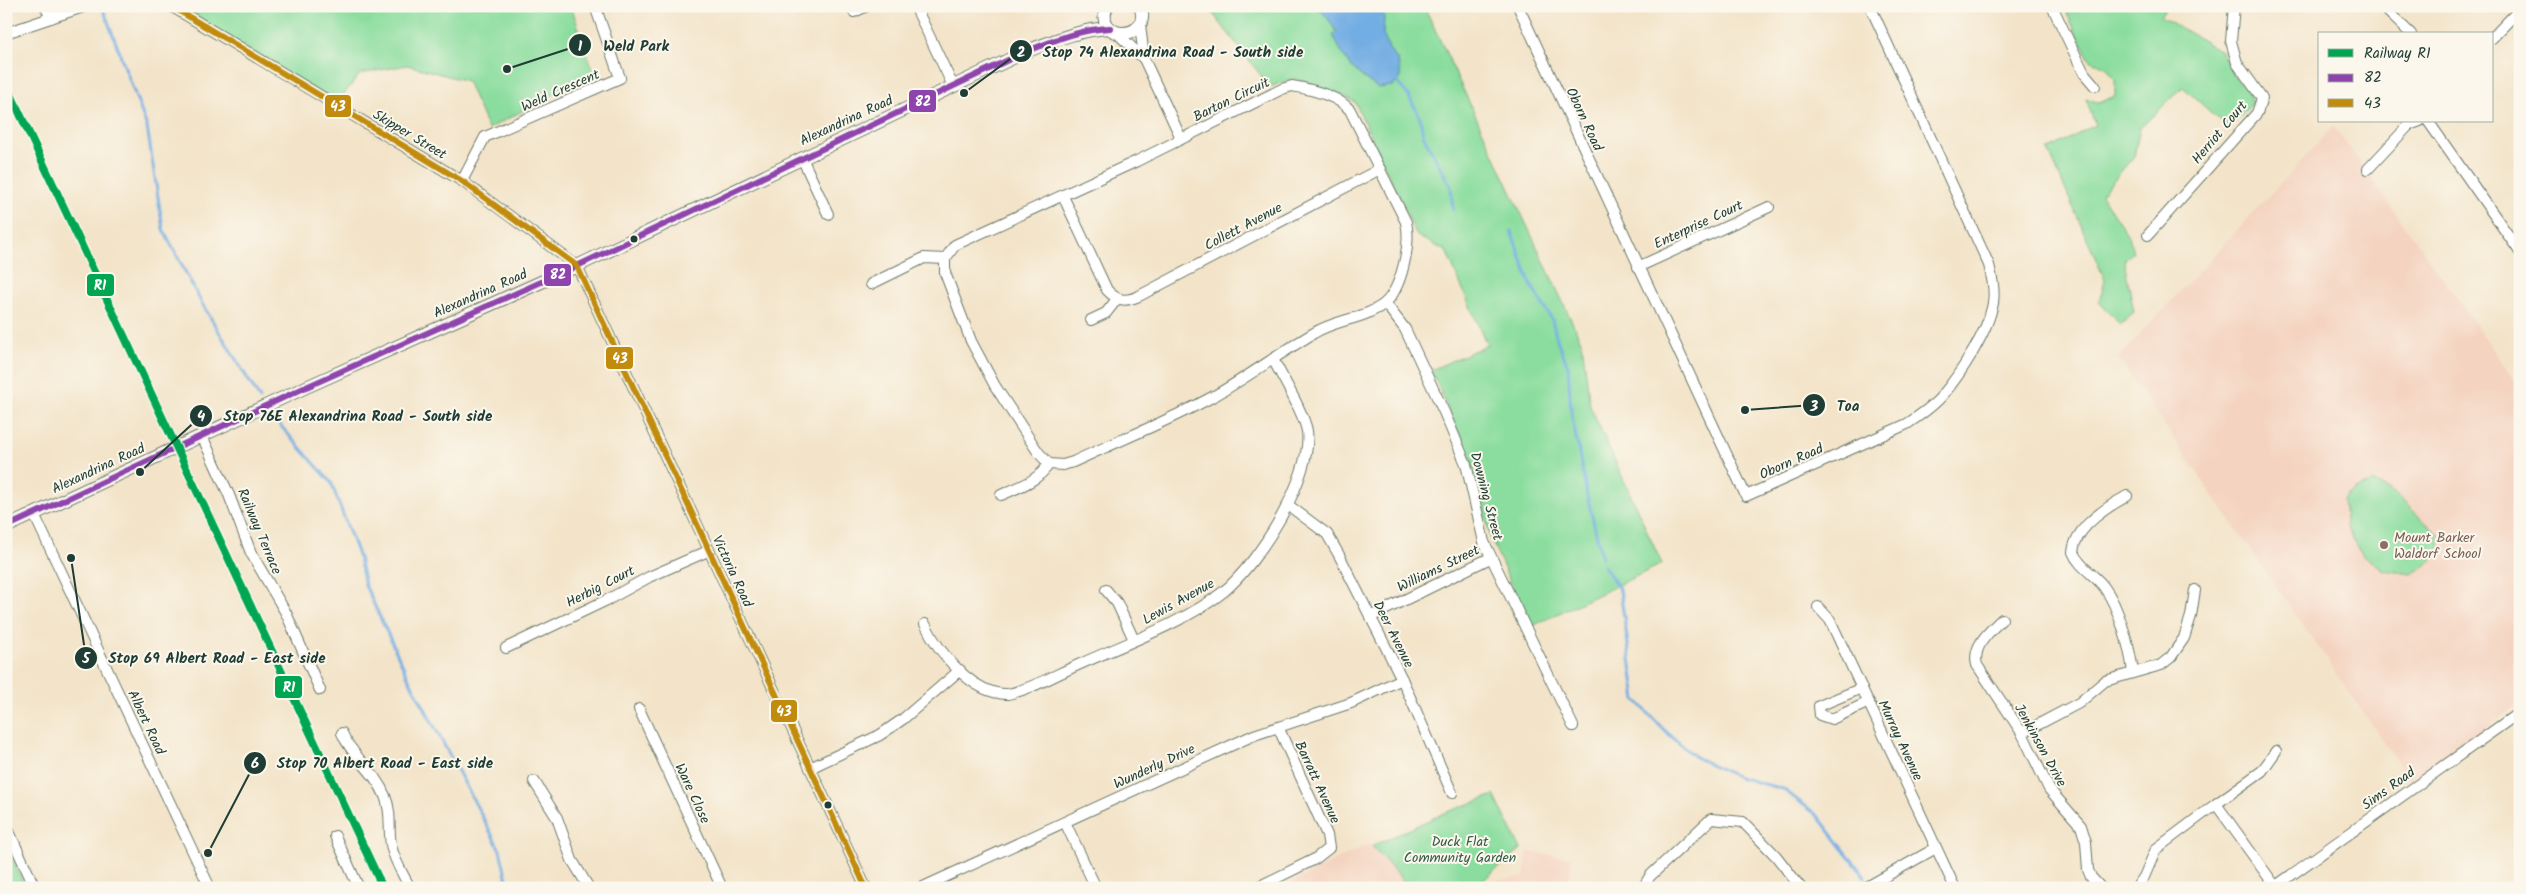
<svg xmlns="http://www.w3.org/2000/svg" width="2526" height="894" viewBox="0 0 2526 894" font-family="Kalam,sans-serif">
	<style>
		.built { fill: #f4d3c0 }
		.green { fill: #8add9e; stroke: #548d69 }
		.water { fill: #72ade3; stroke: #48758c }
		.lines { fill: none; stroke-linecap: round; stroke-linejoin: round }
		.stream { stroke: #72ade3; stroke-width: 3 }
		.minor-casing { stroke: #697768; stroke-width: 12 }
		.major-casing { stroke: #697768; stroke-width: 14 }
		.minor { stroke: #fff; stroke-width: 10 }
		.major { stroke: #fff; stroke-width: 12 }
		.bus-1-casing { stroke: #fbf7ec; stroke-width: 10 }
		.bus-2-casing { stroke: #fbf7ec; stroke-width: 10 }
		.bus-1 { stroke: #8e44ad; stroke-width: 6 }
		.bus-2 { stroke: #c18c0d; stroke-width: 6 }
		.rail-1-casing { stroke: #fbf7ec; stroke-width: 11 }
		.rail-1 { stroke: #00a651; stroke-width: 8 }
		.bus-dot { fill: #1f3d34; stroke: #fbf7ec; stroke-width: 2 }
		.education-dot { fill: #8d6e63; stroke: #fbf7ec; stroke-width: 2 }
		.labels { text-anchor: middle; stroke-width: 4; stroke-linejoin: round; paint-order: stroke }
		.street-label { font-size: 14px; fill: #1f3d34; stroke: #fbf7ec }
		.education-label { font-size: 14px; fill: #785e54; stroke: #fbf7ec; text-anchor: start }
		.park-label { font-size: 14px; fill: #345d49; stroke: #fbf7ec }
		.leader { fill: none; stroke: #1f3d34; stroke-width: 2 }
		.callout-dot { fill: #1f3d34; stroke: #fbf7ec; stroke-width: 2 }
		.mark-label { font-size: 15px; text-anchor: middle; font-weight: bold; fill: #fff }
		.callout-label { font-size: 15px; text-anchor: middle; font-weight: bold; fill: #1f3d34; stroke: #fbf7ec; stroke-width: 4; stroke-linejoin: round; paint-order: stroke }
		.line-badge { stroke: #fbf7ec; stroke-width: 2 }
		.badge-label { font-size: 14px; text-anchor: middle; font-weight: bold; fill: #fff }
	</style>
	<rect width="100%" height="100%" fill="#fbf7ec"/>
	<filter id="ink" filterUnits="userSpaceOnUse"><feTurbulence type="fractalNoise" baseFrequency=".02" numOctaves="2"/><feDisplacementMap in="SourceGraphic" scale="10" xChannelSelector="R" yChannelSelector="G"/><feConvolveMatrix kernelMatrix="1 2 1 2 8 2 1 2 1" color-interpolation-filters="sRGB"/></filter>
	<filter id="wash" filterUnits="userSpaceOnUse"><feTurbulence type="fractalNoise" baseFrequency=".0096" numOctaves="4" result="noise"/><feDisplacementMap in="SourceGraphic" scale="20" xChannelSelector="R" yChannelSelector="G"/><feGaussianBlur stdDeviation="1.12" result="paint"/><feColorMatrix in="noise" values="0 0 0 0 0 0 0 0 0 0 0 0 0 0 0 0 0 1.4 0 .05"/><feComposite in="paint" operator="in"/></filter>
	<g filter="url(#wash)">
		<rect width="100%" height="100%" fill="#f3e4c9"/>
		<g class="built">
			<path d="M2334,126L2520,387V704L2410,780L2118,358Z"/>
			<path d="M1370,844L1410,888H1281L1350,853Z"/>
			<path d="M1528,852L1572,858L1568,888H1437L1524,877Z"/>
		</g>
		<g class="green">
			<path d="M177,6H571L594,73L488,129L467,81L407,65L360,74L336,104Z"/>
			<path d="M1207,6H1424L1582,343L1590,406L1662,564L1530,627L1491,539L1471,460L1431,370L1487,345L1446,251L1417,236L1355,102L1346,97L1298,79H1291L1270,87Z"/>
			<path d="M2063,6H2167L2160,16L2221,51L2233,75L2249,92L2252,102L2245,112L2228,128L2183,87L2140,128L2134,156L2101,195L2129,237L2133,252L2124,261L2134,312L2120,324L2099,302L2105,280L2048,150L2095,125L2086,98L2099,103L2115,96V79L2106,67L2090,60Z"/>
			<path d="M2372,482L2394,493L2439,535L2441,551L2426,566L2412,574L2384,570L2363,555L2346,527L2343,500L2355,489Z"/>
			<path d="M1494,795L1521,849L1476,886L1410,888L1372,846L1442,814Z"/>
			<path d="M6,845L26,888H6Z"/>
		</g>
		<path class="water" d="M1316,6H1382L1384,17L1383,34L1389,49L1398,61L1401,78L1392,86L1378,88C1352,71 1346,63 1333,35L1337,33L1327,17Z"/>
		<g class="lines">
			<g class="stream">
				<path d="M103,8L147,127L163,229L201,302L260,399"/>
				<path d="M1397,82L1408,95L1420,117L1423,135L1451,187L1453,210"/>
				<path d="M1511,231L1531,285L1552,320L1557,340L1568,366L1571,411L1587,495L1602,558"/>
				<path d="M270,414L331,482L359,558L365,585L408,677L500,850L509,888"/>
				<path d="M1604,566L1620,590L1636,700L1663,729L1695,757L1738,777L1783,789L1817,815L1865,877"/>
			</g>
		</g>
	</g>
	<g filter="url(#ink)">
		<g class="lines">
			<defs>
				<g id="minor">
					<path d="M45,6L51,18"/>
					<path d="M171,6L462,181L577,266L866,888"/>
					<path d="M915,6L953,86"/>
					<path d="M1518,6L1746,496L1907,424C1919,416 1931,408 1941,397C1960,375 1988,332 1993,303C1995,290 1992,278 1989,265L1870,6"/>
					<path d="M2052,6L2084,73L2095,86"/>
					<path d="M2382,6L2411,34"/>
					<path d="M854,12L867,6"/>
					<path d="M1140,24L1144,59L1181,138"/>
					<path d="M6,33L86,6"/>
					<path d="M1117,33L1144,59"/>
					<path d="M2492,38L2520,9"/>
					<path d="M1292,86C1310,89 1338,96 1350,110L1406,222C1411,243 1402,289 1384,304C1364,319 1335,320 1314,333C1280,353 1248,377 1214,396C1169,421 1120,440 1073,462L1063,465L1049,464L1038,452L995,386L971,341L945,273V259L955,245L1137,161L1282,89Z"/>
					<path d="M2428,121L2520,252"/>
					<path d="M802,158L828,214"/>
					<path d="M2368,169L2409,125L2420,121"/>
					<path d="M462,181L485,137L620,78L595,6"/>
					<path d="M1063,196L1107,290C1117,301 1126,302 1139,296L1380,169"/>
					<path d="M2148,235L2257,113L2262,98L2237,63L2231,41L2234,6"/>
					<path d="M1638,267L1769,207"/>
					<path d="M871,284L924,258L945,259"/>
					<path d="M1385,303L1405,329L1444,412L1466,464L1484,542L1573,726"/>
					<path d="M1091,320L1106,313L1117,299"/>
					<path d="M202,436L229,495L251,553L286,613L320,690"/>
					<path d="M1001,495C1019,487 1038,481 1049,464"/>
					<path d="M2127,496C2107,507 2075,527 2073,552C2078,566 2095,575 2104,587C2119,607 2130,648 2133,672"/>
					<path d="M1288,505L1327,534L1339,555L1402,679L1452,793"/>
					<path d="M34,514L210,888"/>
					<path d="M1106,590L1117,603L1134,640"/>
					<path d="M1818,607L1830,620L1955,888"/>
					<path d="M1370,617L1490,558"/>
					<path d="M2002,619C1989,632 1972,646 1977,665L2022,733L2049,789L2081,826L2086,842L2088,870L2091,877L2101,888"/>
					<path d="M925,624C939,653 973,695 1008,694C1032,689 1055,675 1078,665C1122,645 1186,622 1223,592C1258,564 1313,477 1307,431C1304,413 1282,377 1273,359"/>
					<path d="M506,648L609,599L649,577L708,551"/>
					<path d="M1862,688L1819,706L1820,715L1832,719L1869,702"/>
					<path d="M639,709L722,888"/>
					<path d="M342,733C352,757 375,771 385,796C393,815 387,831 392,849C395,862 404,876 410,888"/>
					<path d="M2022,733L2079,703L2105,681L2161,665L2171,657L2184,638L2191,616L2195,590"/>
					<path d="M810,768L880,735L903,719L960,670"/>
					<path d="M534,781L557,818L572,860L589,888"/>
					<path d="M2216,804L2262,771L2276,751"/>
					<path d="M1065,822L1096,888"/>
					<path d="M6,825L35,888"/>
					<path d="M335,836L359,888"/>
					<path d="M921,888L1254,735L1351,703L1402,679"/>
					<path d="M1256,888L1315,859L1329,848L1327,835L1279,729"/>
					<path d="M1643,888L1650,876L1711,819L1743,822L1776,856L1801,888"/>
					<path d="M1865,888L1936,848"/>
					<path d="M2136,888L2144,877L2156,849L2216,804L2275,886"/>
					<path d="M2273,888L2520,712"/>
				</g>
				<g id="major">
					<path d="M1107,6C1092,42 1154,42 1140,6"/>
					<path d="M6,527L304,388L577,266L1025,52C1053,41 1080,29 1110,28"/>
				</g>
			</defs>
			<use href="#minor" class="minor-casing"/>
			<use href="#major" class="major-casing"/>
			<use href="#minor" class="minor"/>
			<use href="#major" class="major"/>
			<defs>
				<path id="bus-1" d="M6,527L304,388L577,266L1025,52C1053,41 1080,29 1110,28"/>
				<path id="bus-2" d="M171,6L462,181L577,266L866,888"/>
			</defs>
			<use href="#bus-1" class="bus-1-casing"/>
			<use href="#bus-2" class="bus-2-casing"/>
			<use href="#bus-1" class="bus-1"/>
			<use href="#bus-2" class="bus-2"/>
			<defs>
				<path id="rail-1" d="M6,84L383,888"/>
			</defs>
			<use href="#rail-1" class="rail-1-casing"/>
			<use href="#rail-1" class="rail-1"/>
		</g>
	</g>
	<g class="bus-dot">
		<circle cx="634" cy="239" r="4.5"/>
		<circle cx="828" cy="805" r="4.5"/>
	</g>
	<circle class="education-dot" cx="2384" cy="545" r="5"/>
	<g class="labels">
		<g class="street-label">
			<text transform="translate(560 90) rotate(-24)" y="5">Weld Crescent</text>
			<text transform="translate(1231 99) rotate(-26)" y="5">Barton Circuit</text>
			<text transform="translate(1585 119) rotate(65)" y="5">Oborn Road</text>
			<text transform="translate(846 120) rotate(-25)" y="5">Alexandrina Road</text>
			<text transform="translate(2219 132) rotate(-50)" y="5">Herriot Court</text>
			<text transform="translate(410 134) rotate(31)" y="5">Skipper Street</text>
			<text transform="translate(1698 224) rotate(-25)" y="5">Enterprise Court</text>
			<text transform="translate(1243 226) rotate(-28)" y="5">Collett Avenue</text>
			<text transform="translate(480 293) rotate(-24)" y="5">Alexandrina Road</text>
			<text transform="translate(1791 461) rotate(-24)" y="5">Oborn Road</text>
			<text transform="translate(98 468) rotate(-25)" y="5">Alexandrina Road</text>
			<text transform="translate(1487 496) rotate(75)" y="5">Downing Street</text>
			<text transform="translate(260 531) rotate(67)" y="5">Railway Terrace</text>
			<text transform="translate(1438 568) rotate(-26)" y="5">Williams Street</text>
			<text transform="translate(733 571) rotate(65)" y="5">Victoria Road</text>
			<text transform="translate(600 586) rotate(-27)" y="5">Herbig Court</text>
			<text transform="translate(1178 601) rotate(-29)" y="5">Lewis Avenue</text>
			<text transform="translate(1394 634) rotate(63)" y="5">Deer Avenue</text>
			<text transform="translate(147 722) rotate(65)" y="5">Albert Road</text>
			<text transform="translate(1901 740) rotate(65)" y="5">Murray Avenue</text>
			<text transform="translate(2041 745) rotate(61)" y="5">Jenkinson Drive</text>
			<text transform="translate(1154 766) rotate(-25)" y="5">Wunderly Drive</text>
			<text transform="translate(1318 782) rotate(65)" y="5">Barratt Avenue</text>
			<text transform="translate(2388 788) rotate(-36)" y="5">Sims Road</text>
			<text transform="translate(693 793) rotate(65)" y="5">Ware Close</text>
		</g>
		<g class="education-label">
			<text x="2394" y="542">Mount Barker<tspan x="2394" dy="16">Waldorf School</tspan></text>
		</g>
		<g class="park-label">
			<text x="1460" y="846">Duck Flat<tspan x="1460" dy="16">Community Garden</tspan></text>
		</g>
	</g>
	<path class="leader" d="M507 69L580 45M964 93L1021 51M1745 410L1814 405M140 472L201 416M71 558L86 658M208 853L255 763"/>
	<g class="callout-dot">
		<circle cx="507" cy="69" r="5"/>
		<circle cx="964" cy="93" r="5"/>
		<circle cx="1745" cy="410" r="5"/>
		<circle cx="140" cy="472" r="5"/>
		<circle cx="71" cy="558" r="5"/>
		<circle cx="208" cy="853" r="5"/>
		<circle cx="580" cy="45" r="12"/>
		<circle cx="1021" cy="51" r="12"/>
		<circle cx="1814" cy="405" r="12"/>
		<circle cx="201" cy="416" r="12"/>
		<circle cx="86" cy="658" r="12"/>
		<circle cx="255" cy="763" r="12"/>
	</g>
	<g class="mark-label">
		<text x="580" y="51">1</text>
		<text x="1021" y="57">2</text>
		<text x="1814" y="411">3</text>
		<text x="201" y="421">4</text>
		<text x="86" y="663">5</text>
		<text x="255" y="768">6</text>
	</g>
	<g class="callout-label">
		<text x="636" y="51">Weld Park</text>
		<text x="1173" y="57">Stop 74 Alexandrina Road - South side</text>
		<text x="1848" y="411">Toa</text>
		<text x="358" y="421">Stop 76E Alexandrina Road - South side</text>
		<text x="217" y="663">Stop 69 Albert Road - East side</text>
		<text x="385" y="768">Stop 70 Albert Road - East side</text>
	</g>
	<g class="line-badge">
		<rect x="908" y="89" width="29" height="24" rx="5" fill="#8e44ad"/>
		<rect x="324" y="94" width="28" height="24" rx="5" fill="#c18c0d"/>
		<rect x="543" y="263" width="29" height="24" rx="5" fill="#8e44ad"/>
		<rect x="86" y="273" width="29" height="24" rx="5" fill="#00a651"/>
		<rect x="605" y="346" width="29" height="24" rx="5" fill="#c18c0d"/>
		<rect x="274" y="675" width="29" height="24" rx="5" fill="#00a651"/>
		<rect x="770" y="699" width="28" height="24" rx="5" fill="#c18c0d"/>
	</g>
	<g class="badge-label">
		<text x="923" y="106">82</text>
		<text x="338" y="111">43</text>
		<text x="558" y="279">82</text>
		<text x="100" y="290">R1</text>
		<text x="620" y="363">43</text>
		<text x="289" y="692">R1</text>
		<text x="784" y="716">43</text>
	</g>
	<rect width="2526" height="894" fill="none" stroke="#fbf7ec" stroke-width="25"/>
	<rect x="2318" y="32" width="175" height="90" fill="#fbf7ec" stroke="#a3ada2"/>
	<rect x="2328" y="49" width="25" height="8" fill="#00a651" stroke="#a3ada2"/>
	<text x="2364" y="58" font-size="15" fill="#1f3d34">Railway R1</text>
	<rect x="2328" y="74" width="25" height="8" fill="#8e44ad" stroke="#a3ada2"/>
	<text x="2364" y="82" font-size="15" fill="#1f3d34">82</text>
	<rect x="2328" y="99" width="25" height="8" fill="#c18c0d" stroke="#a3ada2"/>
	<text x="2364" y="108" font-size="15" fill="#1f3d34">43</text>
</svg>
